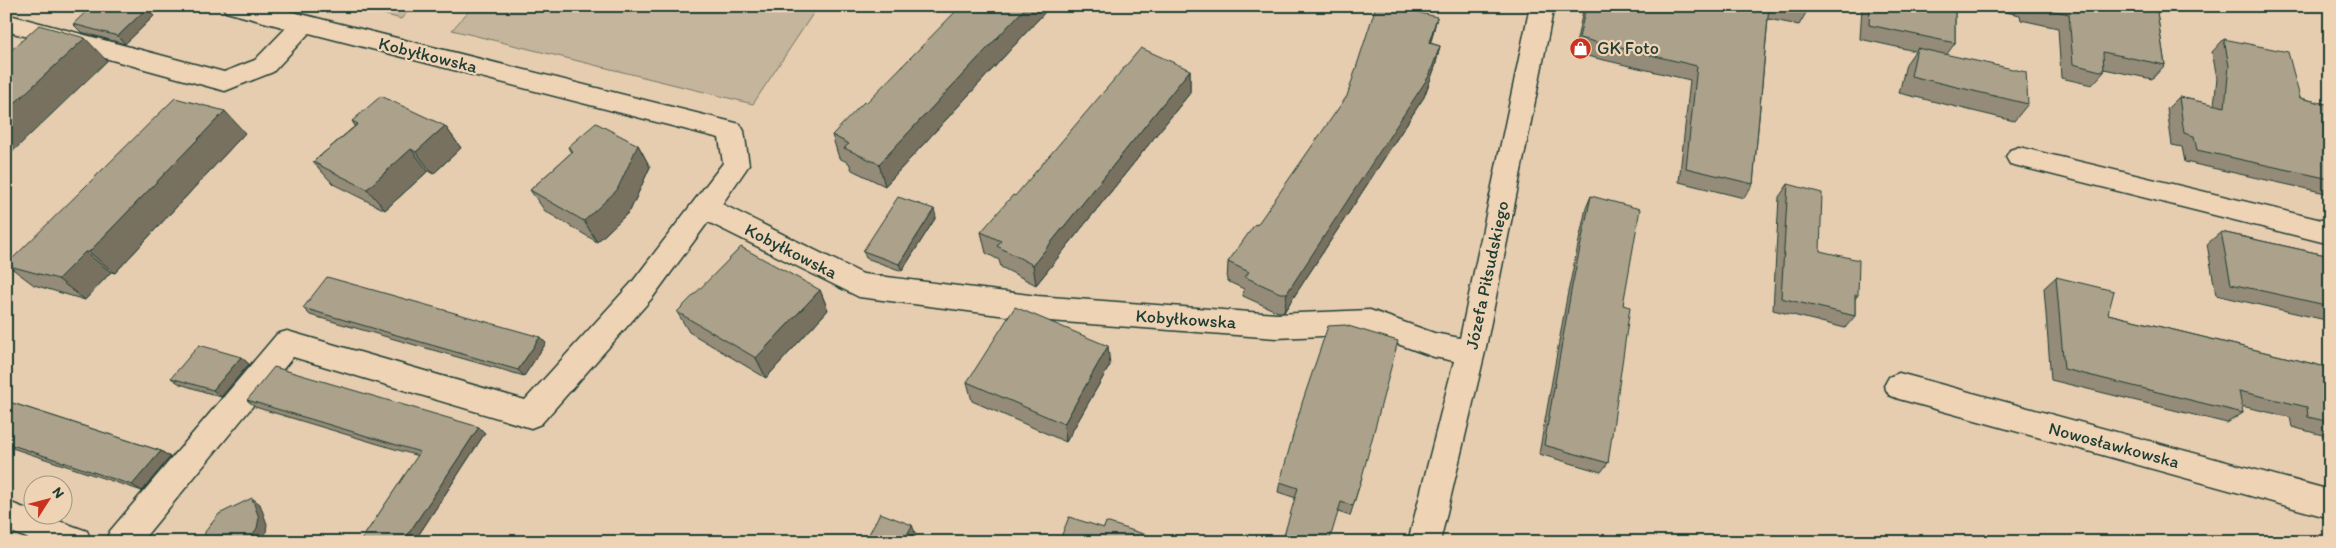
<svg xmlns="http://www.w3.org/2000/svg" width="2336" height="548" viewBox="0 0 2336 548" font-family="Itim,sans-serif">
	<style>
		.green { fill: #c5b59c; stroke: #727968 }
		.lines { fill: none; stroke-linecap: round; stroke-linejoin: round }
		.minor-casing { stroke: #1f3d34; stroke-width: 3 }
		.minor { fill: #eed3b5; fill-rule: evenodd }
		.wall { fill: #948b78; stroke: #1f3d34 }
		.shaded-wall { fill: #787161; stroke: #1f3d34 }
		.building { fill: #aca28b; stroke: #1f3d34 }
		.labels { text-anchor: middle; stroke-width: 4.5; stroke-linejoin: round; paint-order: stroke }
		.poi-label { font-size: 18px; fill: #1f3d34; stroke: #eed3b5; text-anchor: start }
		.street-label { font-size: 18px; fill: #1f3d34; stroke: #eed3b5 }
	</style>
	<rect width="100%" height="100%" fill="#e6cdb0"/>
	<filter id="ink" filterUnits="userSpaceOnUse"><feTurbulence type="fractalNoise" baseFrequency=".02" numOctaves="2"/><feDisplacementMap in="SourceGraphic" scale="10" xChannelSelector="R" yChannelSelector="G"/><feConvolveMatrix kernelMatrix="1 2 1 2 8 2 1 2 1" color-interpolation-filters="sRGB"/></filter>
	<g filter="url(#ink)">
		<g class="green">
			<path d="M354,6H413L401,19Z"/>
			<path d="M473,6H818L753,104L452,30Z"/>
		</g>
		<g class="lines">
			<defs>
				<g id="minor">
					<path d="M222,6H269L740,124L744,131L749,165L722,204L863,274L1037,296L1276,314L1370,310L1434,333L1460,338L1530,6H1554L1485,352L1440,542H1408L1454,361L1434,357L1370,334L1276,338L1037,320L859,297L708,222L653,297L541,424L531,428L293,357L141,542H105L110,531L277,334L287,331L525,400L633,281L723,163L719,138L309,33L273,72L225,91L6,31V14L224,72L255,60L286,28L226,12Z"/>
					<path d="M2019,147L2330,222V244L2010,164L2006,157L2010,150Z"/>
					<path d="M1899,373L2330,490V518L1899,399L1889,395L1884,386L1889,377Z"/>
					<path d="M6,501L32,511V516H45L87,531L92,542H37L6,530Z"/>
				</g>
			</defs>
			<use href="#minor" class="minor-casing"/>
			<use href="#minor" class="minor"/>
		</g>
		<g class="wall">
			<path d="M1584,6H1808L1807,11L1799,25L1768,19L1753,184L1744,198L1679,182L1690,80L1574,53Z"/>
			<path d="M1862,6H1955V43L1947,54L2028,104L2014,121L1899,93L1906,64L1915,51L1860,39Z"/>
			<path d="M1977,6H2156L2165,65L2152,79L2104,69V72L2092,85L2061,78L2058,28L2021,20L2020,15Z"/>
			<path d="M1045,12L885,186L852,170L849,163L839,158L832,135L866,103Z"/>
			<path d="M154,16L125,44L81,32L73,24Z"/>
			<path d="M1437,17L1430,43L1440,46L1435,67L1424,97L1284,312H1278L1243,296L1244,289L1227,281L1228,262L1257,225Z"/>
			<path d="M2224,39L2300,98L2330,105V194L2185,162L2182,147L2172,145L2167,109L2179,97L2214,105L2217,78L2212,52Z"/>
			<path d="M1190,70V93L1036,285L1001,267L999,260L986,253L981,232Z"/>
			<path d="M352,121L445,126L461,148L433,174L428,171L385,210L333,184L313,162L355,126Z"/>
			<path d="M245,133L115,273L111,272L85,300L34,285L6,264Z"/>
			<path d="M638,145L650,167L630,211L597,242L545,211L530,190L571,153L568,147Z"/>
			<path d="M1788,184L1820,251L1858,295L1855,299V316L1845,328L1773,310L1779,197Z"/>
			<path d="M1591,196L1623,305L1608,463L1601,472L1539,454L1567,297L1586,208Z"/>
			<path d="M936,217L902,271L866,258L863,251Z"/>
			<path d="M2221,232L2330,256V321L2216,295L2207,244Z"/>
			<path d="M2056,277L2108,314L2330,368V437L2292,427L2290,417L2241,406L2243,413L2227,423L2051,380L2044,288Z"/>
			<path d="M820,290L828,310L766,378L689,332L677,312Z"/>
			<path d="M303,308L546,343L524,376L310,315Z"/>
			<path d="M241,357L249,364L221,397L180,384L171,378Z"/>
			<path d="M1110,365L1066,442L972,401L967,382Z"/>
			<path d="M247,400L485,433L414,542H360L418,456L255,407Z"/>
			<path d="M6,401L161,451L170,457L142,491L6,446Z"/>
			<path d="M1362,477L1350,516L1278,492L1280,482Z"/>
		</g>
		<g class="shaded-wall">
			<path d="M1027,6H1045V12L885,186L879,164Z"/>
			<path d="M147,8L154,16L125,44L118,36Z"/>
			<path d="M1437,17L1432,38L1424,64L1429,43Z"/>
			<path d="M85,38L107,61L6,158V111Z"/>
			<path d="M1440,46L1435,67L1424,97L1284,312L1287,293Z"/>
			<path d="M1190,70V93L1036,285L1033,265Z"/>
			<path d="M225,111L245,133L115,273L89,252Z"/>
			<path d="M445,126L461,148L433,174L416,152Z"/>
			<path d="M638,145L650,167L630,211L597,242L584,221Z"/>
			<path d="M411,149L428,171L385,210L367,189Z"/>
			<path d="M934,209L936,217L902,271L899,264Z"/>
			<path d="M85,252L111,272L85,300L58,279Z"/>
			<path d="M820,290L828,310L766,378L756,358Z"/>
			<path d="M540,337L546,343L524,376L518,370Z"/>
			<path d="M1108,346L1110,365L1066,442L1064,424Z"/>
			<path d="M241,357L249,364L221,397L213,390Z"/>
			<path d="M479,427L485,433L414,542H403Z"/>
			<path d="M161,451L170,457L142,491L132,485Z"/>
			<path d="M252,498L260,504L267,524L266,533L261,542H248Z"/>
			<path d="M912,525L916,535L913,542H904Z"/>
		</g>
		<g class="building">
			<path d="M92,6H141L147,8L118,36L73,24Z"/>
			<path d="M961,6H1027L879,164L844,148L849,144L832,135L864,102L866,103Z"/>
			<path d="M1376,6H1391L1437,17L1429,43L1440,46L1429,76L1287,293H1280L1245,277L1249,272L1228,262L1255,224L1257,225L1347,96Z"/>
			<path d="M1586,6H1769L1753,184L1686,168L1697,66L1579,38Z"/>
			<path d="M1787,6H1808L1807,11Z"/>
			<path d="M1870,6H1955V43L1869,25Z"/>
			<path d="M2032,6H2156L2165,65L2103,52L2104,72L2073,64L2069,14Z"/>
			<path d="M39,25L85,38L6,111V55Z"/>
			<path d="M2224,39L2288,52L2300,98L2330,105V179L2197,150L2194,136L2184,133L2179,97L2225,107L2229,66Z"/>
			<path d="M1141,48L1190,70L1033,265L997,246L1001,241L981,232L1013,195L1015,196Z"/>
			<path d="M1917,48L2026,72L2028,104L1911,76Z"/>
			<path d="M381,96L445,126L416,152L411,149L367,189L313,162L358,124L352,121Z"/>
			<path d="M175,98L225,111L89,252H85L58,279L6,265Z"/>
			<path d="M596,123L638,145L617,190L584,221L530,190L573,151L568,147Z"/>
			<path d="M1788,184L1822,193L1820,251L1859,260L1858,295H1855V316L1781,298Z"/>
			<path d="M1591,196L1640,209L1623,305L1630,307L1608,463L1544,445L1572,286Z"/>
			<path d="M898,197L934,209L899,264L863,251Z"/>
			<path d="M2221,232L2330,256V306L2231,284Z"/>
			<path d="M741,247L820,290L756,358L677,312Z"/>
			<path d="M327,277L540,337L518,370L303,308Z"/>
			<path d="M2056,277L2114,291L2108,314L2330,368V422L2308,417L2307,407L2239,391L2243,413L2064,369Z"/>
			<path d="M1015,307L1108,346L1064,424L967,382Z"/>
			<path d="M1345,325L1398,341L1362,477L1353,506L1341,502L1329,542H1282L1298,488L1280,482L1302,403L1328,326Z"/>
			<path d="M199,345L241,357L213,390L171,378Z"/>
			<path d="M274,367L479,427L403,542H360L420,452L247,400Z"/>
			<path d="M6,401L161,451L132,485L6,443Z"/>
			<path d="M252,498L259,518L257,528L249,541L204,542L205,532L219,514Z"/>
			<path d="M880,513L912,525L904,541L906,542H865Z"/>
			<path d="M1069,517L1104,528L1106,522L1153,537L1152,542H1059Z"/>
		</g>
	</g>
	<defs>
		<symbol id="shop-disc" viewBox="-11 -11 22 22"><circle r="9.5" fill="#c8321e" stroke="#eed3b5"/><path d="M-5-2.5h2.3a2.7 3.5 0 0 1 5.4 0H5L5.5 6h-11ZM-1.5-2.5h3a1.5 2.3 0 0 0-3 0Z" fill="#fff"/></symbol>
	</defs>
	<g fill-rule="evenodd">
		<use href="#shop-disc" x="1568" y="36" width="25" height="25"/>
	</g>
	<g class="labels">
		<g class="poi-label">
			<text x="1597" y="54">GK Foto</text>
		</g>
		<g class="street-label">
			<text transform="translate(428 55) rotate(14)" y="6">Kobyłkowska</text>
			<text transform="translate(791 251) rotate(27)" y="6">Kobyłkowska</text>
			<text transform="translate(1487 275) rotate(-78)" y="6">Józefa Piłsudskiego</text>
			<text transform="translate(1186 319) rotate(4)" y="6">Kobyłkowska</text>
			<text transform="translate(2114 445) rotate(15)" y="6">Nowosławkowska</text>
		</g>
	</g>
	<rect width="2336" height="548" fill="none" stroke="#eed3b5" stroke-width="25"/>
	<rect x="12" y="12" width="2311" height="523" fill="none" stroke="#1f3d34" stroke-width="2" filter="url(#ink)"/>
	<g transform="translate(48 500) rotate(54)"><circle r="24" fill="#eed3b5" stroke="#9b9781"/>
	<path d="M0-4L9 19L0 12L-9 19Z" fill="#c8321e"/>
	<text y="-8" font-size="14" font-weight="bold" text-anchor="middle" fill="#1f3d34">N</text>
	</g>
</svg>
